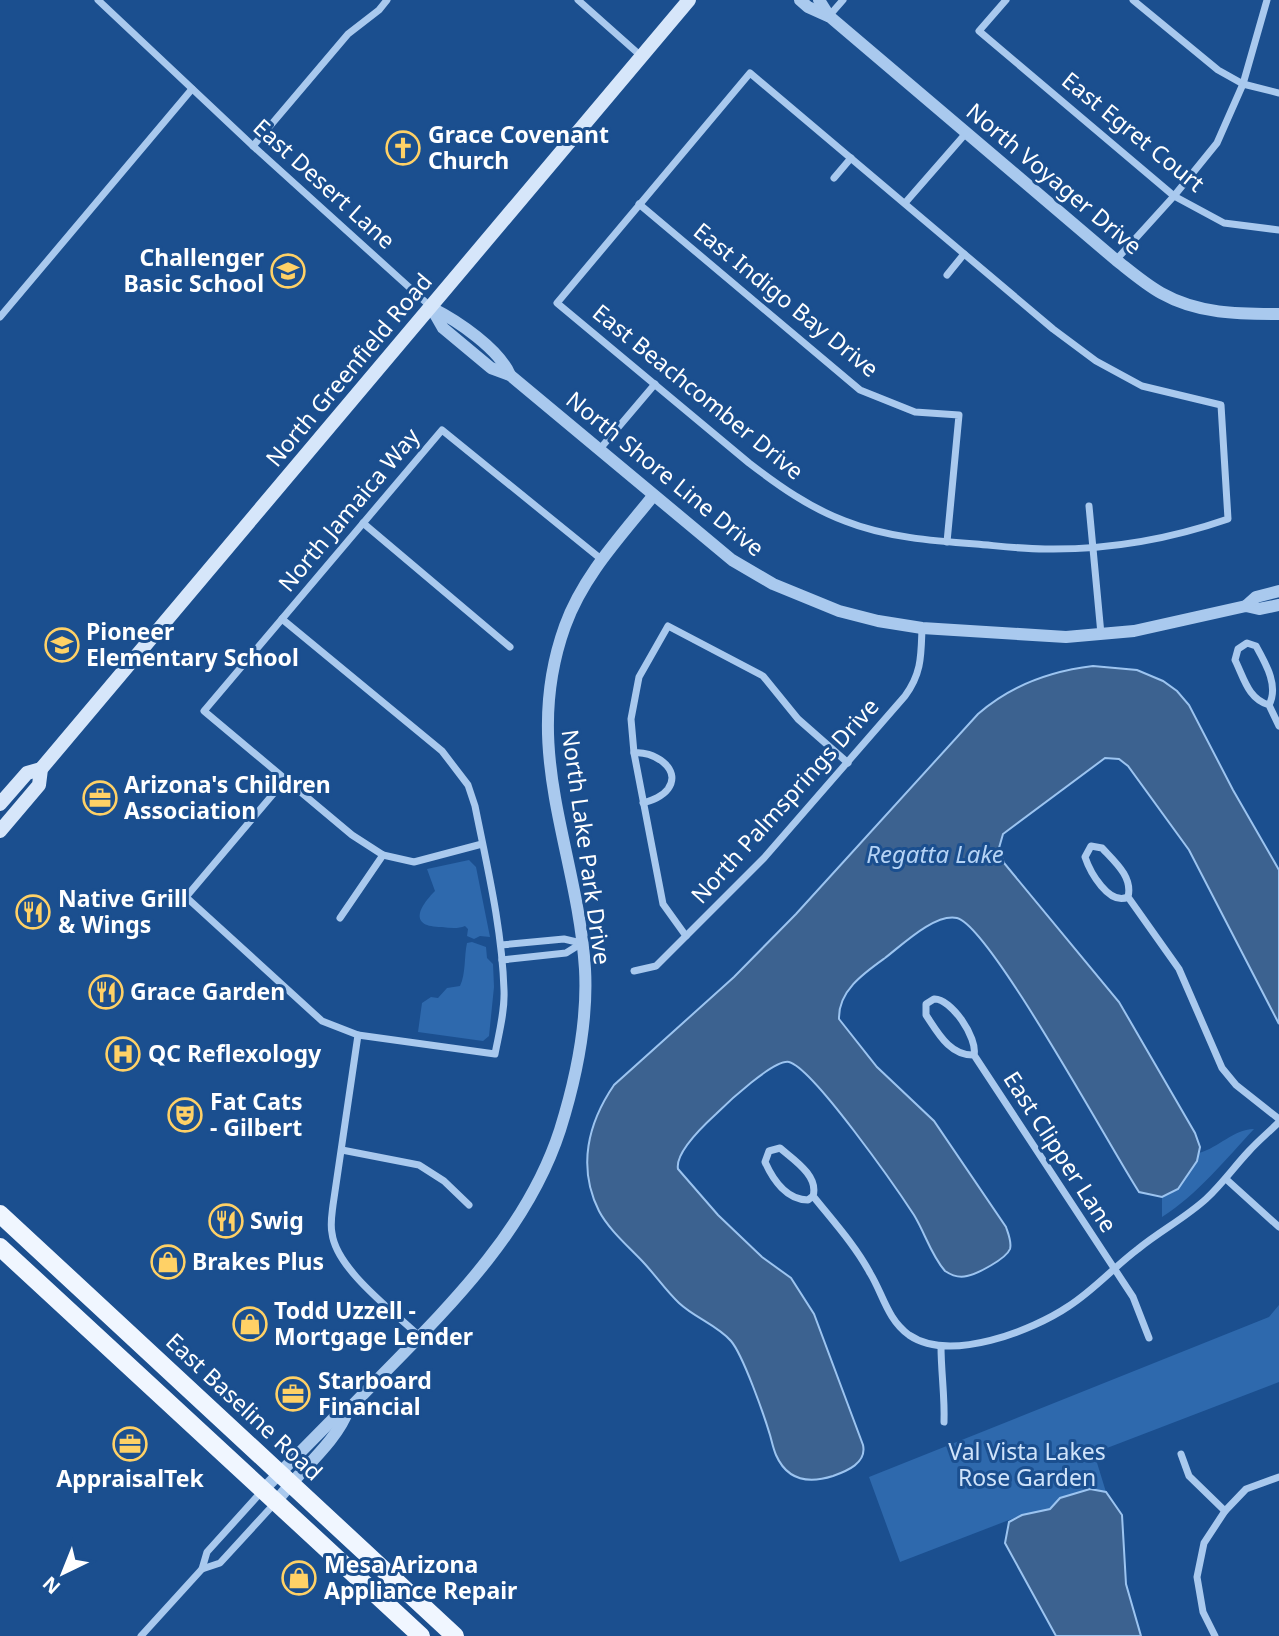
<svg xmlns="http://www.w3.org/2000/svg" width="1279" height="1636" viewBox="0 0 1279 1636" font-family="'Noto Sans',sans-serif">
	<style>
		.green { fill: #2e69ad }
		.water { fill: #3c6290; stroke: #9cc4f0; stroke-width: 2 }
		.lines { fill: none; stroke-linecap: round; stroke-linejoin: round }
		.minor { stroke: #a9c9ee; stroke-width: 7 }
		.tertiary { stroke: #a9c9ee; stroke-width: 12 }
		.secondary { stroke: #d6e6fa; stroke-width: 14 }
		.primary { stroke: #f0f6ff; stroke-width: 18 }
		.labels { text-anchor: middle; stroke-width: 6; stroke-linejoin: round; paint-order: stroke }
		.street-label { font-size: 23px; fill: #fff; stroke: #1b4f8f }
		.poi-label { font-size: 23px; font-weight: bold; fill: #fff; stroke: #1b4f8f; text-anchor: start }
		.park-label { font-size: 23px; fill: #cfe3fa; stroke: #1b4f8f }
		.water-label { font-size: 24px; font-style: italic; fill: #b5d3f5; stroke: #1b4f8f }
	</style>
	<rect width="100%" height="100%" fill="#1b4f8f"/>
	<g class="green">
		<path d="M469,860L476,867L490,937L480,936L474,939L467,936L468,929L465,926C458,929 450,928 442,927C408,927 419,907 435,891L427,869Z"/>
		<path d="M472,942L486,947L487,958L493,964L494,987L489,1036L483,1041L418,1032L422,1003L431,997L438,998L447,988L460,986C466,974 464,956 467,943Z"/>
		<path d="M1254,1129C1224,1161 1199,1193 1162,1217V1197C1178,1188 1194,1171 1199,1153C1220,1147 1232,1130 1254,1129Z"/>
		<path d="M1279,1305V1382L1094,1453L1106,1492L1090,1489L1060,1498L1050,1509L1022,1515L900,1562L869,1477L1269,1317Z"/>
	</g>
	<g class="water">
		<path d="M1093,666L1137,670L1163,681L1177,691L1189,705L1233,790L1279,870V1024L1189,850L1128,766L1119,759L1105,758L1003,834L999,848L1004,863L1119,1002L1195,1133L1200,1147L1197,1161L1178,1189L1162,1197L1139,1192C1112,1151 990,926 957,918C935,913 902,945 885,958C864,973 838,991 839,1019L877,1067L934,1121L1006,1227C1008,1233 1012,1242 1010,1249C1006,1259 977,1274 967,1276C959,1278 951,1275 945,1271C931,1255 925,1233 914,1215C897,1189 813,1068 789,1062C774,1059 727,1103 716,1114C704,1125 675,1153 678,1169L718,1215L762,1257L791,1278L814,1314L863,1445C867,1463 847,1471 833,1476C808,1484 787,1480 776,1455C773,1448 772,1442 770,1435C764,1415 743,1355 731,1341C717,1325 695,1318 679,1303C667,1292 656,1276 644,1263C629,1247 609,1230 599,1211C577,1167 588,1123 614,1085L734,977L796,914L978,714C1010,686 1051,671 1093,666Z"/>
		<path d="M1090,1489L1106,1492L1122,1515L1126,1584L1141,1636H1056L1005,1543L1009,1522L1022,1515L1050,1509L1060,1498Z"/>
	</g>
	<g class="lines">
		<g class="minor">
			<path d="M98,0L253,146L431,307"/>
			<path d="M578,0L641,56"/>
			<path d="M1006,0L979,31L1174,196L1224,223L1279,230"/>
			<path d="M1133,0L1218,70L1243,84L1279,93"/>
			<path d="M829,16L843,0"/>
			<path d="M750,73L1053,329L1096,361L1142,386L1221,405L1228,519C1170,539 1106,550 1045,549C1022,549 999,546 976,544C933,541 885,537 845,521C810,508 779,486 749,463L557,303Z"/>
			<path d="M253,146L348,34L379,10L387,0"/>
			<path d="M834,178L851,158"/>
			<path d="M905,203L967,132"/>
			<path d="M639,204L860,390L915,412L959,415L947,542"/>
			<path d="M1116,260L1174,196L1217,143L1243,84L1267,0"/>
			<path d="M947,275L964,254"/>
			<path d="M0,317L192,89"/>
			<path d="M599,450L655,384"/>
			<path d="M1089,506L1101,634"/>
			<path d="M363,523L510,647"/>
			<path d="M282,619L442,751L468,785L475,806C487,866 502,928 504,990C505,1011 499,1033 495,1054L358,1035L322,1021L186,897L285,780"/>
			<path d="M1269,705C1279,686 1266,664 1256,646L1247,643L1238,649L1235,660C1244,678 1248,699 1269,705L1279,726"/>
			<path d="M634,753C651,750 683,768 668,789C662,797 652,800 643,803"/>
			<path d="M482,844L414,862L383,855L352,835L204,711L442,430L601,559"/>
			<path d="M1128,897C1109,906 1090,872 1085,857L1091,846L1102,848C1115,862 1133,877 1128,897L1179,969L1222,1068L1236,1085L1279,1119"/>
			<path d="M340,918L383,855"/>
			<path d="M686,936L663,904L634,753L631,719L639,677L668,626L763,676L798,719L848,763"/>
			<path d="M501,945L564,939L581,943"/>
			<path d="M502,960L566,953L582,943"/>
			<path d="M634,971L656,966L764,858L905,696C922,673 921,655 922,628"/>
			<path d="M358,1035L333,1205C332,1214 330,1224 332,1233C336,1269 393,1311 419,1336"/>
			<path d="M974,1055C950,1056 938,1033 926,1015V1004L934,999C951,998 978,1038 974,1055L1133,1297L1149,1338"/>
			<path d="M342,1150L419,1165L444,1181L469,1205"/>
			<path d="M1226,1179L1279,1227"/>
			<path d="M813,1196L808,1200C787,1200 773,1180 765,1162L769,1151L780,1148C794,1160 819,1176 813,1196C833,1221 855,1245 870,1273C883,1294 887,1319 909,1335C950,1363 1032,1331 1069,1306C1094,1290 1114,1267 1138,1249C1160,1231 1185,1218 1206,1199C1222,1184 1234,1167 1249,1151C1258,1141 1269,1132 1279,1122"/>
			<path d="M941,1346C941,1372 945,1397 944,1422"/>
			<path d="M1181,1454L1189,1476L1225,1511"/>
			<path d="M202,1569L220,1563L275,1503"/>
			<path d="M141,1636L202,1569L207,1552L263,1490"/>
			<path d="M1215,1636L1203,1612L1197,1577L1204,1543L1225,1511L1246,1489L1279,1477"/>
		</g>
		<g class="tertiary">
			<path d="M800,0L808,7L828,16"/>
			<path d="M819,0L829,16L1116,260C1130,271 1145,284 1161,293C1198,314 1238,314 1279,314"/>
			<path d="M431,307L443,328L491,368L510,375L732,560L773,584L839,611L878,621L922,628L1066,637L1134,631L1246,606L1259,609L1279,605"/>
			<path d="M432,308C458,321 499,349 510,375"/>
			<path d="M1246,606L1256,597L1279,591"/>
			<path d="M263,1490L335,1417L348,1410C428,1326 523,1244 560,1130C576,1079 588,1023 585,969C577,847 520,751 565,626C583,576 620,537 653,496"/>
			<path d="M276,1502C297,1473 337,1442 348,1410"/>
		</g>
		<g class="secondary">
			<path d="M0,804L27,773L41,769"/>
			<path d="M0,831L39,785L41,769L689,0"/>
		</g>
		<g class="primary">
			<path d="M0,1214L455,1636"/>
			<path d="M0,1247L421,1636"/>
		</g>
	</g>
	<defs>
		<symbol id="church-ring" viewBox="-11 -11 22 22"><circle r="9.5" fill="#1b4f8f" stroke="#ffd166" stroke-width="1.5"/><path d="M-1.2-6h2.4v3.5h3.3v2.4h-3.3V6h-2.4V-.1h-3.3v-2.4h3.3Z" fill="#ffd166"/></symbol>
		<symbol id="school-ring" viewBox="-11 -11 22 22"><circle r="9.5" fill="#1b4f8f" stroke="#ffd166" stroke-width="1.5"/><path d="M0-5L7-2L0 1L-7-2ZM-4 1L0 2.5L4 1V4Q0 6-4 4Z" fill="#ffd166"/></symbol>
		<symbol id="office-ring" viewBox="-11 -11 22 22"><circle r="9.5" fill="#1b4f8f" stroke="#ffd166" stroke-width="1.5"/><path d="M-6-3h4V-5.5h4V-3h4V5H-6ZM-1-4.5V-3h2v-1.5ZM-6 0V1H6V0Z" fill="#ffd166"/></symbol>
		<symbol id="restaurant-ring" viewBox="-11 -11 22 22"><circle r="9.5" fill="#1b4f8f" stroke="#ffd166" stroke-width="1.5"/><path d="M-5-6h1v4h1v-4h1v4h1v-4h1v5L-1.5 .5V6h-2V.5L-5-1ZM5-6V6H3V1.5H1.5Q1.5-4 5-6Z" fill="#ffd166"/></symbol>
		<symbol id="hospital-ring" viewBox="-11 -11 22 22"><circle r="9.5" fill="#1b4f8f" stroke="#ffd166" stroke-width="1.5"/><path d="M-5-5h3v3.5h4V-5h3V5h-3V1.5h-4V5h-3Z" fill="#ffd166"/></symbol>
		<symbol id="theatre-ring" viewBox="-11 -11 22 22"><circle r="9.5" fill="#1b4f8f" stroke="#ffd166" stroke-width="1.5"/><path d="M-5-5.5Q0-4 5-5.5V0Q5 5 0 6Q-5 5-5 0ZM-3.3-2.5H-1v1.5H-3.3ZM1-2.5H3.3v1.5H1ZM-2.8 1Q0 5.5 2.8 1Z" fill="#ffd166"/></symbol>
		<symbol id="shop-ring" viewBox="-11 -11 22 22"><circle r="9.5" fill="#1b4f8f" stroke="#ffd166" stroke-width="1.5"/><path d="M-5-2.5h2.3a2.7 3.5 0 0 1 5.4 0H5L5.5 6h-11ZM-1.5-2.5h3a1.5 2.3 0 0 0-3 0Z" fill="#ffd166"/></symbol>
	</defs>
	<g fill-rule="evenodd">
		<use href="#church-ring" x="384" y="129" width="38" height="38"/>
		<use href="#school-ring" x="269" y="252" width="38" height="38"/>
		<use href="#school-ring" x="43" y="626" width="38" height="38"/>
		<use href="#office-ring" x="81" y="779" width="38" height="38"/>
		<use href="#restaurant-ring" x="14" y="893" width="38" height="38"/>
		<use href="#restaurant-ring" x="87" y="973" width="38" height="38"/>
		<use href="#hospital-ring" x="104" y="1035" width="38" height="38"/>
		<use href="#theatre-ring" x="166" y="1096" width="38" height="38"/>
		<use href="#restaurant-ring" x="207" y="1202" width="38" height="38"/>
		<use href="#shop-ring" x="149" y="1243" width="38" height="38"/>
		<use href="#shop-ring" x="231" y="1305" width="38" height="38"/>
		<use href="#office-ring" x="274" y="1375" width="38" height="38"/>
		<use href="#office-ring" x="111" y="1425" width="38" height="38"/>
		<use href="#shop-ring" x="280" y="1559" width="38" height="38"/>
	</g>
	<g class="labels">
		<g class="street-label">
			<text transform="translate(1133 132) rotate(39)" y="8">East Egret Court</text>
			<text transform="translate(1054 179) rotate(40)" y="8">North Voyager Drive</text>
			<text transform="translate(324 184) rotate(42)" y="8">East Desert Lane</text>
			<text transform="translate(786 300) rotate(39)" y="8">East Indigo Bay Drive</text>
			<text transform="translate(349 370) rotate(-50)" y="8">North Greenfield Road</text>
			<text transform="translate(698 392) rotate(39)" y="8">East Beachcomber Drive</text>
			<text transform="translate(665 474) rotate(39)" y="8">North Shore Line Drive</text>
			<text transform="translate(349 510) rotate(-50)" y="8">North Jamaica Way</text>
			<text transform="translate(785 801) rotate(-48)" y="8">North Palmsprings Drive</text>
			<text transform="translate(586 847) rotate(82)" y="8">North Lake Park Drive</text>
			<text transform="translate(1060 1152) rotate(57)" y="8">East Clipper Lane</text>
			<text transform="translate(244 1407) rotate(43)" y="8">East Baseline Road</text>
		</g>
		<g class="poi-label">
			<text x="428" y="143">Grace Covenant<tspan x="428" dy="26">Church</tspan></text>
			<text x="264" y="266" text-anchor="end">Challenger<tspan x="264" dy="26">Basic School</tspan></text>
			<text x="86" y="640">Pioneer<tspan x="86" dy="26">Elementary School</tspan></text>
			<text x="124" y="793">Arizona's Children<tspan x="124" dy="26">Association</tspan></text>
			<text x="58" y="907">Native Grill<tspan x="58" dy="26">&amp; Wings</tspan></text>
			<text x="130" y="1000">Grace Garden</text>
			<text x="148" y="1062">QC Reflexology</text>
			<text x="210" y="1110">Fat Cats<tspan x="210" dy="26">- Gilbert</tspan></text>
			<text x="250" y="1229">Swig</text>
			<text x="192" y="1270">Brakes Plus</text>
			<text x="274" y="1319">Todd Uzzell -<tspan x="274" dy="26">Mortgage Lender</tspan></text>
			<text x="318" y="1389">Starboard<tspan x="318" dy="26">Financial</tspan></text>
			<text x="130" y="1487" text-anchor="middle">AppraisalTek</text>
			<text x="324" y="1573">Mesa Arizona<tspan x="324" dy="26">Appliance Repair</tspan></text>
		</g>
		<g class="park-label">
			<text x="1027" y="1460">Val Vista Lakes<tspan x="1027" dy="26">Rose Garden</tspan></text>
		</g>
		<g class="water-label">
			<text x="935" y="863">Regatta Lake</text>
		</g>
	</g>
	<g transform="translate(63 1573) rotate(223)" stroke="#1b4f8f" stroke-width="5" paint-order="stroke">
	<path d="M0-5L12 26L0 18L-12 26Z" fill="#ffffff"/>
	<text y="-10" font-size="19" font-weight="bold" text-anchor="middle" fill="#ffffff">N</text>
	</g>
</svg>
